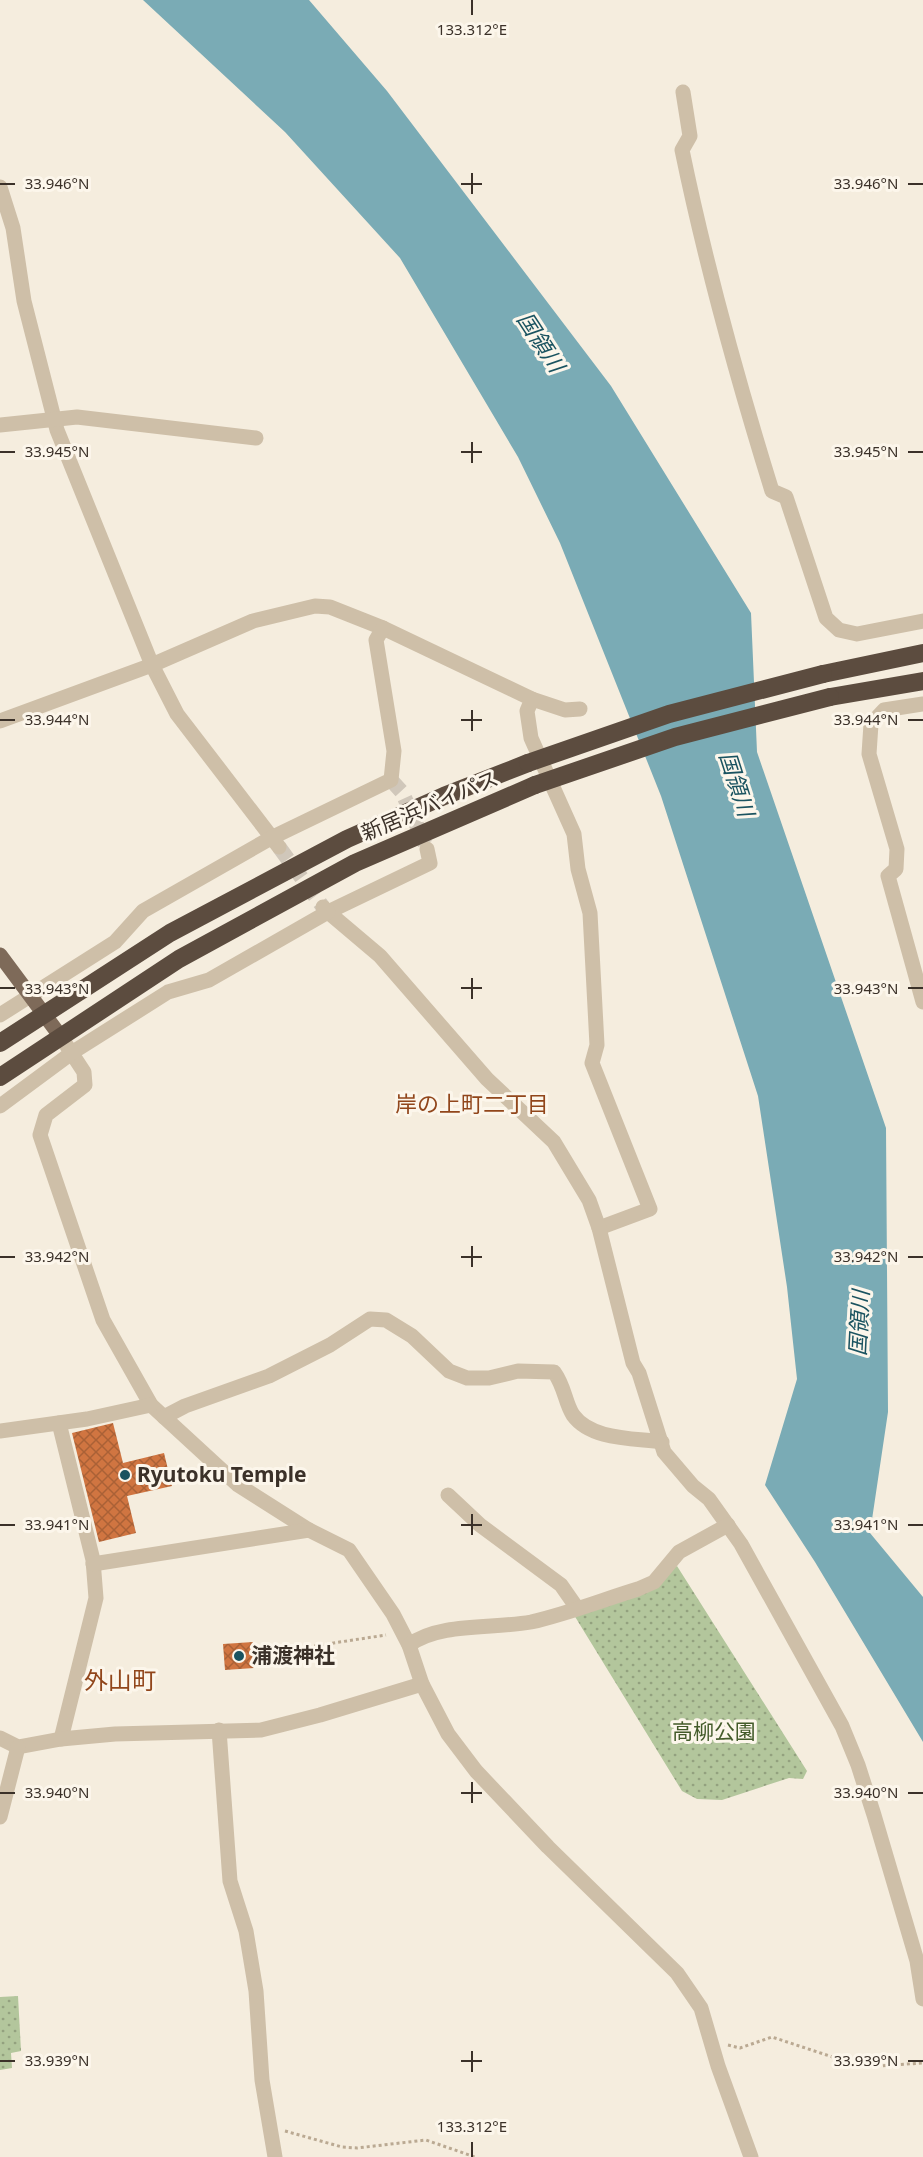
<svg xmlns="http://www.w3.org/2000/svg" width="923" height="2157" viewBox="0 0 923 2157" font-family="'Noto Sans','Noto Sans JP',sans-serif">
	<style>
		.green { fill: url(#green-dots) }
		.water { fill: #7aabb5 }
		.building { fill: url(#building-cross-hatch) }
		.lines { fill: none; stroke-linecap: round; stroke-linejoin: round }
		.minor-tunnel { stroke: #d0c7ba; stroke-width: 15; stroke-dasharray: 15 8; stroke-linecap: butt }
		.path { stroke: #baa992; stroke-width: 3; stroke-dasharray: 3 3; stroke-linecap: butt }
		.minor { stroke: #cebfa8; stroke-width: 15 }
		.major { stroke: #7e6a59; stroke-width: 15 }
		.highway { stroke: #5c4c3f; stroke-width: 18 }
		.highway-bridge { stroke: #5c4c3f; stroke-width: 18 }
		.ticks { fill: none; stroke: #3b3129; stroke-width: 2 }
		.poi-dot { fill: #1a5360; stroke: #fcf6eb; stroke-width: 2 }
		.labels { text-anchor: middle; stroke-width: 6; stroke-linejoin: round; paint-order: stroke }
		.street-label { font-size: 21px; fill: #3b3129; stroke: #fcf6eb }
		.poi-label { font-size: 21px; font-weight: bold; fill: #3b3129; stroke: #fcf6eb; text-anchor: start }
		.park-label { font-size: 21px; fill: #435b2a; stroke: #fcf6eb }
		.water-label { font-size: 22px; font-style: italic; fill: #1a5360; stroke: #fcf6eb }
		.neighbourhood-label { font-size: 22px; fill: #91461b; stroke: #fcf6eb }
		.quarter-label { font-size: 24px; fill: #91461b; stroke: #fcf6eb }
		.ticks-label { font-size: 15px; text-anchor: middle; fill: #3b3129; stroke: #fcf6eb; stroke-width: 6; stroke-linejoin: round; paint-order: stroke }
	</style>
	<defs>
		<pattern id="green-dots" width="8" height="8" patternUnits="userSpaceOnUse" patternTransform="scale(1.5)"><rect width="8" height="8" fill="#b3c69c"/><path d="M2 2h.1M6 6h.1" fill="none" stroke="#93a17f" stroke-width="1.8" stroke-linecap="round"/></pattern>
		<pattern id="building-cross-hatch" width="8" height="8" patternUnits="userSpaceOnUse" patternTransform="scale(1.5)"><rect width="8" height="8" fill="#d07541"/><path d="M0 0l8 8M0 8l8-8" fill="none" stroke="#aa6136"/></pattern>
	</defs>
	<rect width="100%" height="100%" fill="#f5edde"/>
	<g class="green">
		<path d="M677,1566L807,1771L803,1779L789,1778L722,1800L697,1799L682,1791L574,1615Z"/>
		<path d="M18,1996L21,2051L11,2053L12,2068L0,2070V1997Z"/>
	</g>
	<path class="water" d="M143,0H309L387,91L611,386L751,613L757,752L886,1128L888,1412L870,1533L923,1597V1742L815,1562L765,1485L797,1379L787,1287L758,1096L661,796L560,543L518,457L400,258L285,132Z"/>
	<g class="building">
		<path d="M113,1423L123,1463L164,1453L172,1486L127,1496L136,1533L99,1542L72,1433Z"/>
		<path d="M253,1642L254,1668L225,1670L223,1644Z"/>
	</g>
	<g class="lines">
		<g class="minor-tunnel">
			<path d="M391,780L402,792L425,844"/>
			<path d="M279,847L323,907"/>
		</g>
		<g class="path">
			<path d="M261,1654L386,1635"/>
			<path d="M728,2045L740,2048L772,2037L863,2067L923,2063"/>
			<path d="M285,2131L342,2147L357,2148L426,2140L475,2157"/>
		</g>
		<g class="minor">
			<path d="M683,92L690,136L682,150C706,266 737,378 772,491L786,497L826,618L839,630L857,634L923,621"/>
			<path d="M0,187L13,228L24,301L57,430L152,665L177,714L279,847"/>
			<path d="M0,425L77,417L256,438"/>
			<path d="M532,699L565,710L580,709"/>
			<path d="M923,704L884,710L871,724L869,754L897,849L896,869L888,876L923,1002"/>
			<path d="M0,721L152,665L253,621L315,606L330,607L383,628L532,699L527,711L531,738L574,834L578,869L590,913L597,1045L592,1063L650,1209L599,1228"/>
			<path d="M427,849L430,863L328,912L380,956L487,1079L554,1142L589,1200L599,1228L633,1363L639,1373L664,1452L693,1486L709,1499L741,1544L842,1726L858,1765L874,1815L917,1961L923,1999"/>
			<path d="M0,1015L115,942L143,911L271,838L391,780L394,751L376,640L383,628"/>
			<path d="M61,1037L84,1072L85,1085L46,1115L40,1135L103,1320L151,1405L238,1485L309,1530L349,1550L393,1614L409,1645L422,1684L448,1734L476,1771L548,1847L677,1973L701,2008L718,2066L751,2157"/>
			<path d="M0,1106L73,1052L168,992L209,980L328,912L323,907"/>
			<path d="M164,1417L185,1406L269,1376L330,1345L370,1319L386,1320L412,1336L449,1371L467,1378H489L518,1371L554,1372C565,1387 565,1403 573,1415C591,1440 633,1438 662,1442"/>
			<path d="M59,1423L93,1560L96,1598L61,1739"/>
			<path d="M0,1431L87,1419L151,1405"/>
			<path d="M448,1495L480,1525L561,1585L577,1608"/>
			<path d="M93,1564L309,1530"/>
			<path d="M409,1645C439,1622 494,1629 531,1622C567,1614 602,1600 638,1589L654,1582L679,1552L728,1525"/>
			<path d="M219,1730L230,1881L246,1931L256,1991L262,2080L275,2157"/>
			<path d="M0,1738L18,1747L61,1739L115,1734L261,1730L320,1715L422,1684"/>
			<path d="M0,1817L18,1747"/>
		</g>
		<path class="major" d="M0,955L61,1037"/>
		<g class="highway">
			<path d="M823,674L923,653"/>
			<path d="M830,697L923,681"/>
			<path d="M0,1043L170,933L347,839L444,796L528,763"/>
			<path d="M0,1077L179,959L355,863L535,785"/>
		</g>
		<g class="highway-bridge">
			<path d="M528,763L669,714L823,674"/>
			<path d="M535,785L675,737L830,697"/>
		</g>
	</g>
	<path class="ticks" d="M472,0V15M472,173V194M0,184H15M461,184H482M908,184H923M472,442V463M0,452H15M461,452H482M908,452H923M472,710V731M0,720H15M461,720H482M908,720H923M472,978V999M0,988H15M461,988H482M908,988H923M472,1246V1267M0,1257H15M461,1257H482M908,1257H923M472,1514V1535M0,1525H15M461,1525H482M908,1525H923M472,1782V1803M0,1793H15M461,1793H482M908,1793H923M472,2051V2072M0,2061H15M461,2061H482M908,2061H923M472,2142V2157"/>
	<g class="poi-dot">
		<circle cx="125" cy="1475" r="6"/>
		<circle cx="239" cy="1656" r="6"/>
	</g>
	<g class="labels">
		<g class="street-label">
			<text transform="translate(430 806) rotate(-23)" y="7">新居浜バイパス</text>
		</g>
		<g class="poi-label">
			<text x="137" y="1482">Ryutoku Temple</text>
			<text x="251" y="1663">浦渡神社</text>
		</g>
		<g class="park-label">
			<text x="714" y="1739">高柳公園</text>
		</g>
		<g class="water-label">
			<text transform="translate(541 342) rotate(57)" y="8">国領川</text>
			<text transform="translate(737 784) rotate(72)" y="8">国領川</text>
			<text transform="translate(859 1323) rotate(-87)" y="8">国領川</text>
		</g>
		<g class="neighbourhood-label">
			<text x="472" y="1112">岸の上町二丁目</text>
		</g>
		<g class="quarter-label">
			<text x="120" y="1689">外山町</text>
		</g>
	</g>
	<g class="ticks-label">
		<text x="472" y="35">133.312°E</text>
		<text x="57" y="189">33.946°N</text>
		<text x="866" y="189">33.946°N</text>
		<text x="57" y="457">33.945°N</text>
		<text x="866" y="457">33.945°N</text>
		<text x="57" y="725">33.944°N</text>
		<text x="866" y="725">33.944°N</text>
		<text x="57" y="994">33.943°N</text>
		<text x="866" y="994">33.943°N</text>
		<text x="57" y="1262">33.942°N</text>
		<text x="866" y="1262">33.942°N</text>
		<text x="57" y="1530">33.941°N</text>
		<text x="866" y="1530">33.941°N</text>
		<text x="57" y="1798">33.940°N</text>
		<text x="866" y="1798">33.940°N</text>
		<text x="57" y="2066">33.939°N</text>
		<text x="866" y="2066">33.939°N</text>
		<text x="472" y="2132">133.312°E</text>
	</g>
</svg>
